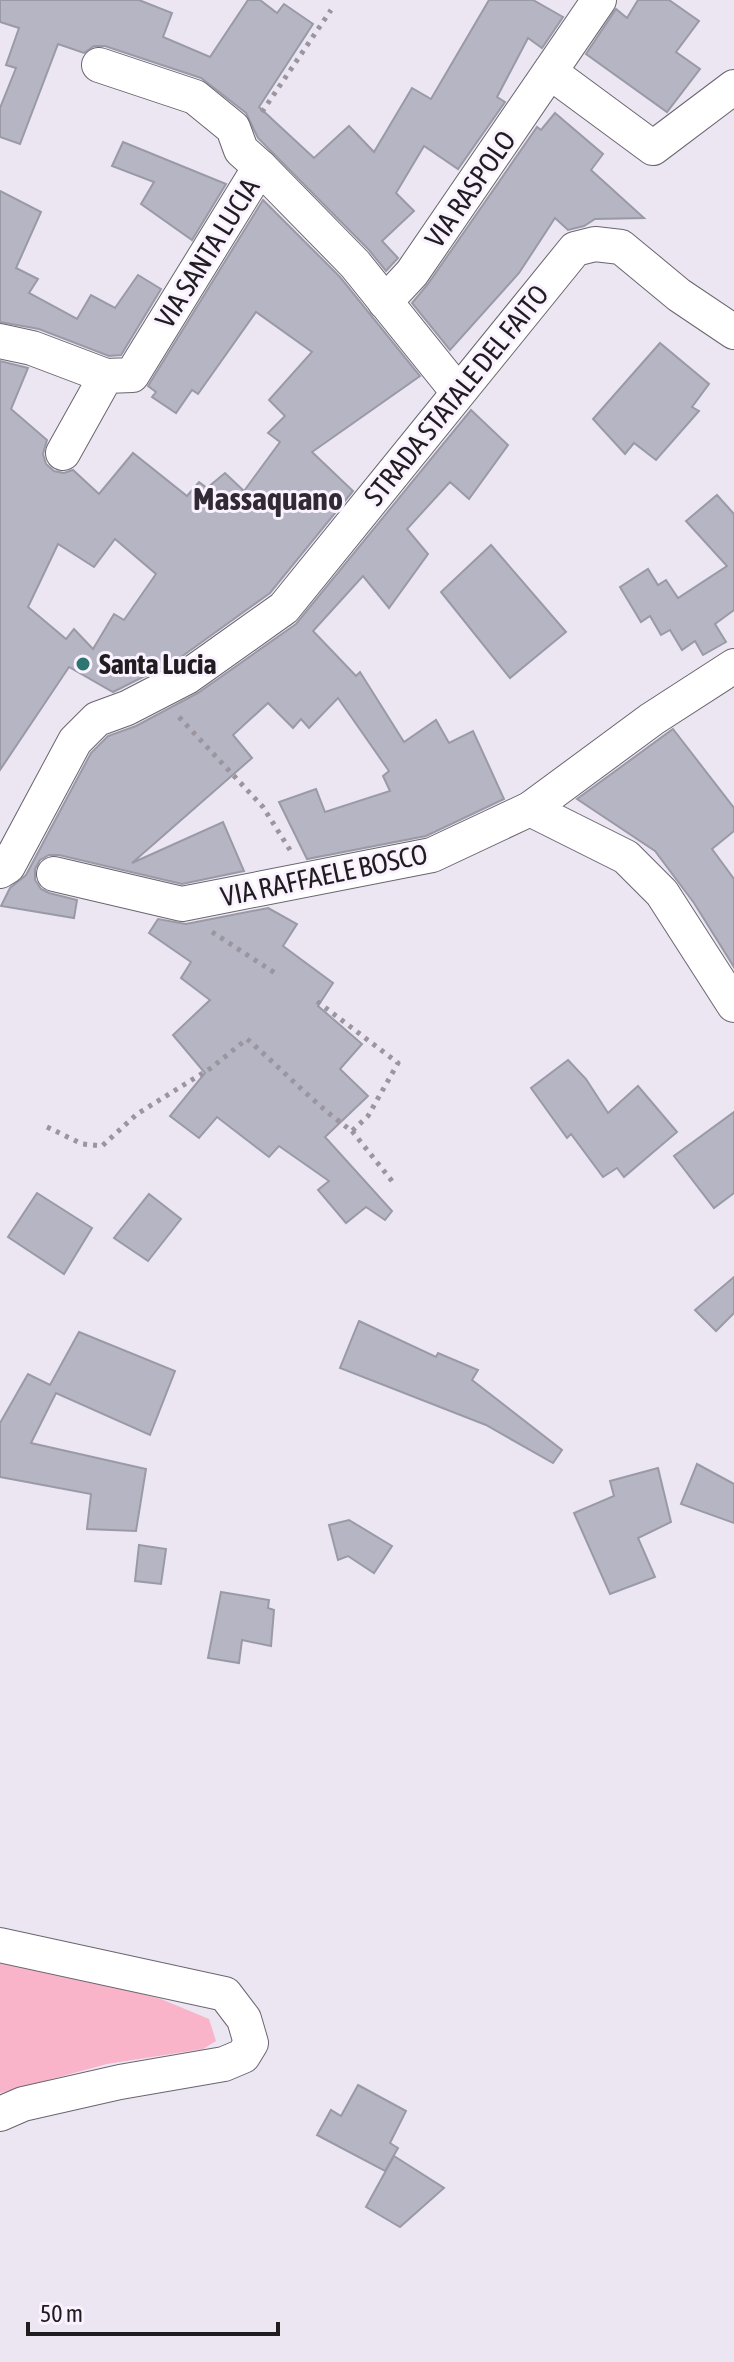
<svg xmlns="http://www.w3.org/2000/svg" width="734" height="2362" viewBox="0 0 734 2362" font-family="'Asap Condensed',sans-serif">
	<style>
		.green { fill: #fab4c9 }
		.building { fill: #b6b5c3; stroke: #9a9aa7; stroke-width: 2; fill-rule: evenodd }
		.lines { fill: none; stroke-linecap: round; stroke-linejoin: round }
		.minor-casing { stroke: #6b6570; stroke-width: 36 }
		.path { stroke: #9b959f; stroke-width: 5; stroke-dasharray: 4 6; stroke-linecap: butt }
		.minor { stroke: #fff; stroke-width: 34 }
		.poi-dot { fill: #2c7571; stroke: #faf2ff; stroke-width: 3 }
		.labels { text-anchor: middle; stroke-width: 6; stroke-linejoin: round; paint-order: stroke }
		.street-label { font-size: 28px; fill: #201d21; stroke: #faf2ff }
		.poi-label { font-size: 28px; font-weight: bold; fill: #201d21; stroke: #faf2ff; text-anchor: start }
		.quarter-label { font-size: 32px; font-weight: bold; fill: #302a34; stroke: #faf2ff }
	</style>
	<rect width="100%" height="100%" fill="#ece5f2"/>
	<path class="green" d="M0,1958L161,1999L209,2019L216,2041L203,2049L107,2064L0,2093Z"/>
	<g class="building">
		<path d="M0,0H139L172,13L163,37L210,57L248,0H260L277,13L284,4L313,24L259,107L314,158L349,126L374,152L412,88L431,99L489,0H533L563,17L542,48L528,38L497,97L505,102L458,169L424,146L396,193L414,211L382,241L398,258L386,271L369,250L258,138L246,113L201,78L105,46H94L84,53L58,44L20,144L0,137V108L16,68L6,65L19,28L0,22Z"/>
		<path d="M638,0H669L699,21L676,52L700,69L667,112L586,54L616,9L627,18Z"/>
		<path d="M555,113L603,154L591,170L644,218L595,219L584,226L568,230L555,218L519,273L450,350L412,303L428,284L537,127L541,130Z"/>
		<path d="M123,142L226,184L192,240L141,204L154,182L112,166Z"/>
		<path d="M0,191L41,212L16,268L38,279L29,293L77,319L91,295L115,308L138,275L161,289L121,355L109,356L39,329L0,322Z"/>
		<path d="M263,200L340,277L420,376L312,452L353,491L270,593L177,660L113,692L69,667L0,770V361L28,368L11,409L47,440L43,454L46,464L54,471L64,473L73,470L99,494L133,453L187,496L199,482L207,488L225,473L244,491L280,442L268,433L285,416L269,400L312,352L256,312L198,394L192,390L176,413L152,397L156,392L148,386ZM115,539L156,574L124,620L114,614L93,649L74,629L66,639L28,607L58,544L94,567Z"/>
		<path d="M660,343L709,384L692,407L699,411L656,460L634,443L625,454L593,419Z"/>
		<path d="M471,410L508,445L469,499L450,482L407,529L428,554L389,608L363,576L313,631L356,676L360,672L404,742L436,720L449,743L473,731L504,799L426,836L307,859L279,802L316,789L325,812L390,791L383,776L389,771L338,698L309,728L301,719L293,728L268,703L233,735L252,758L132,863L223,822L244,871L182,884L59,855H49L40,860L35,869V880L41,889L49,893L77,900L74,918L1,906L10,888L26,875L91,753L108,736L136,726L198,693L296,624Z"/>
		<path d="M717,495L734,514V610L715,624L726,642L703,655L695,641L682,650L670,630L661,635L650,616L641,622L620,587L648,569L658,585L666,580L678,598L727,566L686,521Z"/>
		<path d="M491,545L566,632L510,678L441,592Z"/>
		<path d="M673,729L734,808V831L712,849L734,879V967L694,903L655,851L577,799Z"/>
		<path d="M268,908L297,924L283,946L333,983L318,1006L362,1044L340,1069L368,1096L325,1137L392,1211L385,1220L366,1207L346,1223L318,1190L329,1181L279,1146L269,1157L217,1117L199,1138L170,1116L205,1073L173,1035L210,1000L181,978L191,962L149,933L158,919L186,924Z"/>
		<path d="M568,1060L586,1079L608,1113L638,1086L677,1132L624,1177L617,1168L603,1177L571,1134L567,1138L531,1088Z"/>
		<path d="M734,1112V1193L714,1208L674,1156Z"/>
		<path d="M37,1193L92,1228L64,1274L8,1237Z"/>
		<path d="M149,1194L181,1219L148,1261L114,1238Z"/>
		<path d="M734,1277V1313L716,1331L695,1310Z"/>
		<path d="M359,1321L436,1357L438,1353L478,1370L472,1380L562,1450L553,1463L486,1425L340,1368Z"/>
		<path d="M79,1332L175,1371L150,1435L56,1393L31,1443L146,1469L136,1531L87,1529L91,1494L0,1477V1423L28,1374L50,1385Z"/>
		<path d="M697,1464L734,1484V1523L681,1504Z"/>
		<path d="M658,1468L671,1522L638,1538L655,1577L610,1594L574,1513L614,1496L610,1481Z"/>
		<path d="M349,1520L392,1546L374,1573L348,1556L338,1560L329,1525Z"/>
		<path d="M139,1545L166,1549L161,1584L135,1581Z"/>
		<path d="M221,1592L269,1600L268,1608L274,1610L271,1646L242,1640L239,1663L208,1658Z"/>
		<path d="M358,2085L406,2111L390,2143L398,2148L385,2171L317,2135L331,2110L341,2116Z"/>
		<path d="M394,2156L444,2188L400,2227L366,2207Z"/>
	</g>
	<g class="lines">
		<defs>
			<g id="minor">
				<path d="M99,65L195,97L233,128L241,150L260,167"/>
				<path d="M550,72L653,148L734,87"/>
				<path d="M385,302L412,273L599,0"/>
				<path d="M0,341L32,348L106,376"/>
				<path d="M63,453L106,376L132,375L260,167L355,264L458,392"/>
				<path d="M530,809L626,857L662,893L734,1005"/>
				<path d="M0,871L8,866L75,741L97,719L127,708L187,677L284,608L575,249L595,244L621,247L679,295L734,332"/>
				<path d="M54,874L182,904L432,855L530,809L652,719L734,666"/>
				<path d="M0,1945L225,1994L244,2019L251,2043L243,2056L224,2064L120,2082L23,2104L0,2114"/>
			</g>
		</defs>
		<use href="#minor" class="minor-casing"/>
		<g class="path">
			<path d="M262,112L331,10"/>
			<path d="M179,717L263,807L290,850"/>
			<path d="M212,932L278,975"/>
			<path d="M47,1127L82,1144L102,1146L137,1114L211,1068L247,1039C282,1069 315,1105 352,1131L368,1116L398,1063L314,999"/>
			<path d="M352,1131L392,1181"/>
		</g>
		<use href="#minor" class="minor"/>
	</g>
	<circle class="poi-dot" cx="83" cy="664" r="8"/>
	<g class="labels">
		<g class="street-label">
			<text transform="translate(470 189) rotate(-55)" y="10">VIA RASPOLO</text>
			<text transform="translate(207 253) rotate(-58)" y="10">VIA SANTA LUCIA</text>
			<text transform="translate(456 395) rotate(-51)" y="10">STRADA STATALE DEL FAITO</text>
			<text transform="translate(324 875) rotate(-12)" y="10">VIA RAFFAELE BOSCO</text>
		</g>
		<g class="poi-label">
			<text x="99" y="674">Santa Lucia</text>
		</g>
		<g class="quarter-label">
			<text x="268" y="510">Massaquano</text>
		</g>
	</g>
	<path d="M28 2322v12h250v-12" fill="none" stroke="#201d21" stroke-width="4"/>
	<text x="40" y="2322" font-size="24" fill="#201d21" stroke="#faf2ff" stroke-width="6" paint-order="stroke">50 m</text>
</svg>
